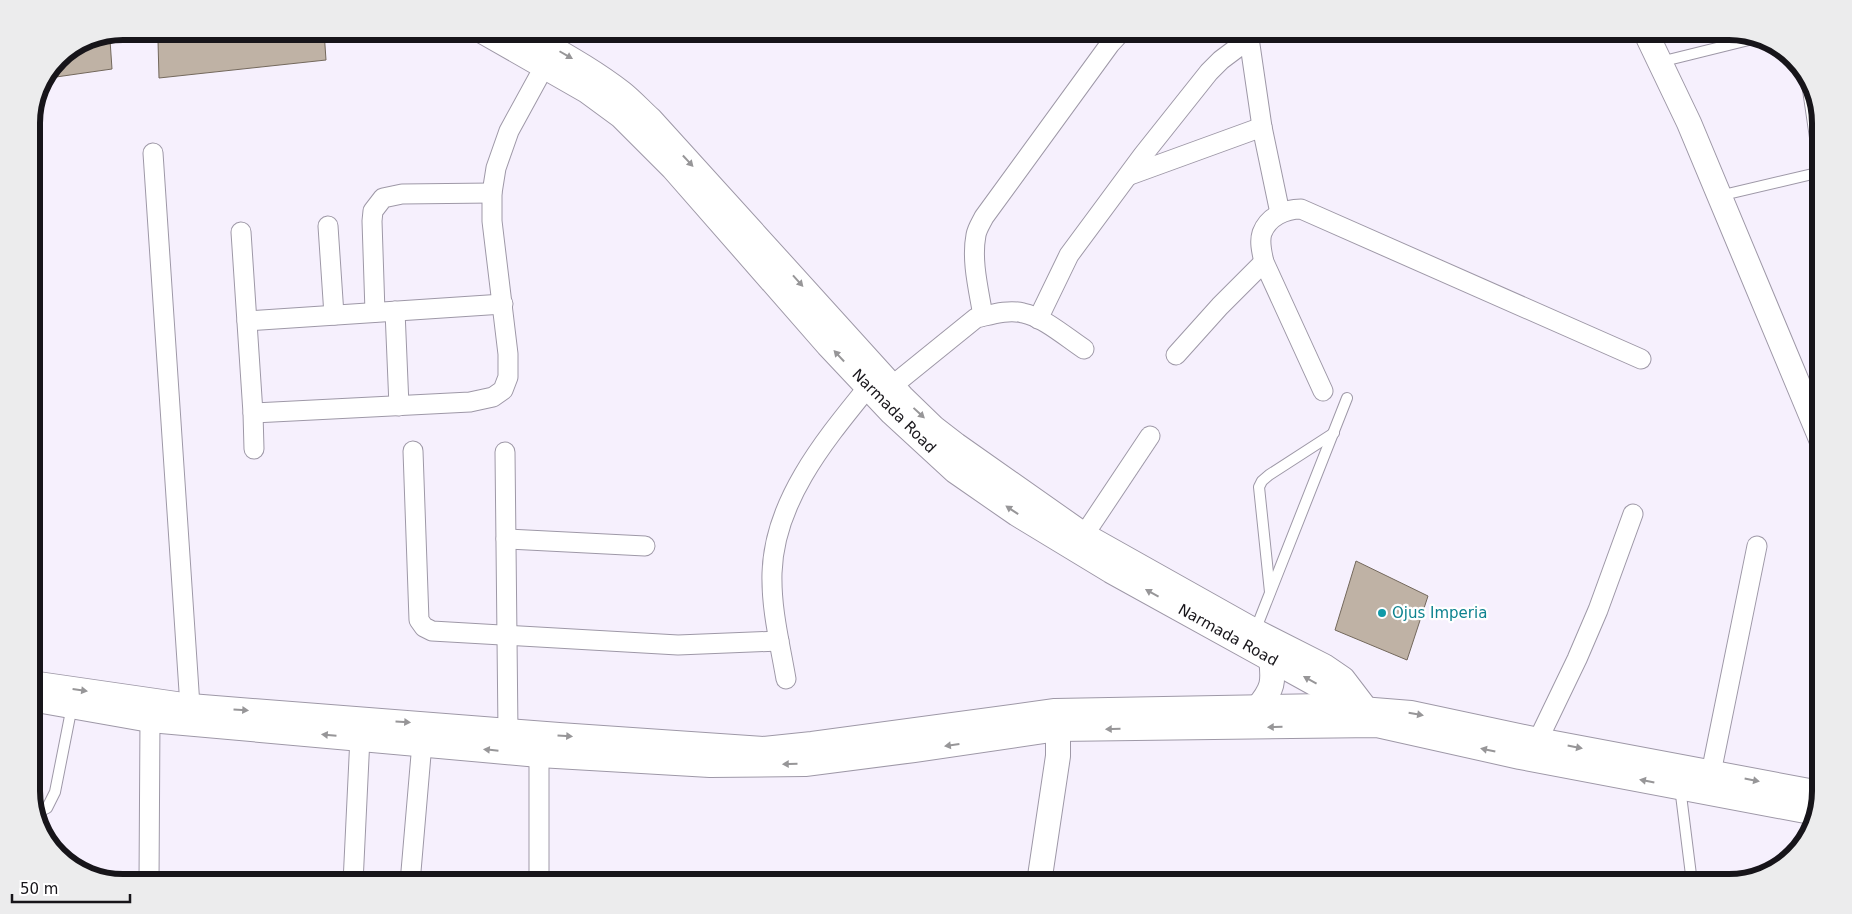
<svg xmlns="http://www.w3.org/2000/svg" width="1852" height="914" viewBox="0 0 1852 914" font-family="'DejaVu Sans',sans-serif">
	<style>
		.building { fill: #bfb2a5; stroke: #73685c }
		.lines { fill: none; stroke-linecap: round; stroke-linejoin: round }
		.service-casing { stroke: #9e98a7; stroke-width: 12 }
		.minor-casing { stroke: #9e98a7; stroke-width: 21 }
		.tertiary-casing { stroke: #9e98a7; stroke-width: 26 }
		.service { stroke: #fff; stroke-width: 10 }
		.minor { stroke: #fff; stroke-width: 19 }
		.tertiary { stroke: #fff; stroke-width: 24 }
		.oneway { fill: #979698 }
		.culture-dot { fill: #0f9aa8; stroke: #fff; stroke-width: 2 }
		.labels { text-anchor: middle; stroke-width: 4.5; stroke-linejoin: round; paint-order: stroke }
		.street-label { font-size: 15px; fill: #17151a; stroke: #fff }
		.culture-label { font-size: 15px; fill: #0d838f; stroke: #fff; text-anchor: start }
		.rim { fill: none; stroke: #17151a; stroke-width: 6 }
	</style>
	<rect width="100%" height="100%" fill="#f6f0fd"/>
	<g class="building">
		<path d="M261,31H324L326,60L159,78L158,41Z"/>
		<path d="M87,39L88,45L110,40L112,69L49,78L58,58Z"/>
		<path d="M1356,561L1428,596L1407,660L1335,630Z"/>
	</g>
	<g class="lines">
		<defs>
			<g id="service">
				<path d="M1660,62L1757,38"/>
				<path d="M1804,71L1807,83L1820,172"/>
				<path d="M1719,196L1821,172"/>
				<path d="M1270,592L1259,487L1262,481L1269,475L1334,433"/>
				<path d="M1255,631L1347,398"/>
				<path d="M1680,787L1692,883"/>
				<path d="M37,813L47,808L55,792L72,706"/>
			</g>
			<g id="minor">
				<path d="M1248,31L1262,127L1280,213"/>
				<path d="M153,153L190,706"/>
				<path d="M1130,175L1262,127"/>
				<path d="M328,226L334,315"/>
				<path d="M241,232L253,413L254,449"/>
				<path d="M395,311L399,406"/>
				<path d="M375,312L372,221L373,211L383,198L402,194L492,193"/>
				<path d="M983,316C979,291 971,261 976,235C977,229 981,223 984,217L1110,44L1122,31"/>
				<path d="M1038,319L1069,255L1143,155L1209,72L1221,60L1249,39"/>
				<path d="M247,321L503,304"/>
				<path d="M1176,355L1220,306L1264,262"/>
				<path d="M892,386L976,318C990,315 1008,309 1023,313C1043,317 1066,337 1084,349"/>
				<path d="M1323,391L1264,262C1262,253 1259,242 1262,233C1268,217 1285,209 1301,209L1641,359"/>
				<path d="M253,413L470,402L493,397L503,390L508,377V354L492,221V193L496,168L509,131L544,67"/>
				<path d="M413,451L419,620L424,627L432,631L678,645L779,641"/>
				<path d="M505,452L508,731L539,755V883"/>
				<path d="M1084,535L1150,436"/>
				<path d="M506,539L645,546"/>
				<path d="M786,679C780,644 771,609 772,573C774,501 825,440 868,387"/>
				<path d="M1538,740L1577,659L1598,610L1633,514"/>
				<path d="M1711,773L1757,546"/>
				<path d="M149,883L150,720"/>
				<path d="M353,883L360,737"/>
				<path d="M410,883L422,743"/>
			</g>
			<g id="tertiary">
				<path d="M482,31L587,91L621,116L673,168L828,345L892,413L955,471L1017,514L1111,571L1321,687L1347,712"/>
				<path d="M523,31C557,51 591,69 622,93C632,101 641,111 651,120L902,397L934,428L956,445L1084,535L1255,631L1324,666L1343,679L1372,717"/>
				<path d="M1645,31L1689,123L1821,439"/>
				<path d="M31,683L190,706L559,735L764,749L812,744L1055,711L1324,706L1411,713L1538,740L1820,793"/>
				<path d="M31,699L150,720L539,755L710,765L805,764L914,750L1058,729L1377,725L1520,757L1816,813"/>
				<path d="M1258,707C1273,689 1274,682 1271,659"/>
				<path d="M1039,883L1058,756V729L1055,715"/>
			</g>
		</defs>
		<use href="#service" class="service-casing"/>
		<use href="#minor" class="minor-casing"/>
		<use href="#tertiary" class="tertiary-casing"/>
		<use href="#service" class="service"/>
		<use href="#minor" class="minor"/>
		<use href="#tertiary" class="tertiary"/>
	</g>
	<defs><path id="oneway-solid" d="M-6-.8H1V-3.2L6.5 0L1 3.2V.8H-6Z" transform="scale(1.25)"/></defs>
	<g class="oneway">
		<use href="#oneway-solid" transform="translate(566 55) rotate(30)"/>
		<use href="#oneway-solid" transform="translate(688 161) rotate(47)"/>
		<use href="#oneway-solid" transform="translate(798 281) rotate(48)"/>
		<use href="#oneway-solid" transform="translate(839 356) rotate(-133)"/>
		<use href="#oneway-solid" transform="translate(919 413) rotate(43)"/>
		<use href="#oneway-solid" transform="translate(1012 510) rotate(-146)"/>
		<use href="#oneway-solid" transform="translate(1152 593) rotate(-151)"/>
		<use href="#oneway-solid" transform="translate(1310 680) rotate(-151)"/>
		<use href="#oneway-solid" transform="translate(80 690) rotate(8)"/>
		<use href="#oneway-solid" transform="translate(241 710) rotate(4)"/>
		<use href="#oneway-solid" transform="translate(1416 714) rotate(10)"/>
		<use href="#oneway-solid" transform="translate(403 722) rotate(4)"/>
		<use href="#oneway-solid" transform="translate(1275 727) rotate(179)"/>
		<use href="#oneway-solid" transform="translate(1113 729) rotate(179)"/>
		<use href="#oneway-solid" transform="translate(329 735) rotate(-175)"/>
		<use href="#oneway-solid" transform="translate(565 736) rotate(4)"/>
		<use href="#oneway-solid" transform="translate(952 745) rotate(172)"/>
		<use href="#oneway-solid" transform="translate(1575 747) rotate(11)"/>
		<use href="#oneway-solid" transform="translate(491 750) rotate(-174)"/>
		<use href="#oneway-solid" transform="translate(1488 750) rotate(-168)"/>
		<use href="#oneway-solid" transform="translate(790 764) rotate(179)"/>
		<use href="#oneway-solid" transform="translate(1752 780) rotate(11)"/>
		<use href="#oneway-solid" transform="translate(1647 781) rotate(-169)"/>
	</g>
	<circle class="culture-dot" cx="1382" cy="613" r="5"/>
	<g class="labels">
		<g class="street-label">
			<text transform="translate(894 411) rotate(45)" y="5">Narmada Road</text>
			<text transform="translate(1228 635) rotate(29)" y="5">Narmada Road</text>
		</g>
		<g class="culture-label">
			<text x="1392" y="618">Ojus Imperia</text>
		</g>
	</g>
	<path d="M0 0H1852V914H0ZM123 40H1729A83 83 0 0 1 1812 123V791A83 83 0 0 1 1729 874H123A83 83 0 0 1 40 791V123A83 83 0 0 1 123 40Z" fill="#ececed" fill-rule="evenodd"/>
	<path class="rim" d="M123 40H1729A83 83 0 0 1 1812 123V791A83 83 0 0 1 1729 874H123A83 83 0 0 1 40 791V123A83 83 0 0 1 123 40Z"/>
	<path d="M12 894v8h118v-8" fill="none" stroke="#17151a" stroke-width="2.5"/>
	<text x="20" y="894" font-size="15" fill="#17151a" stroke="#ffffff" stroke-width="4" paint-order="stroke">50 m</text>
</svg>
